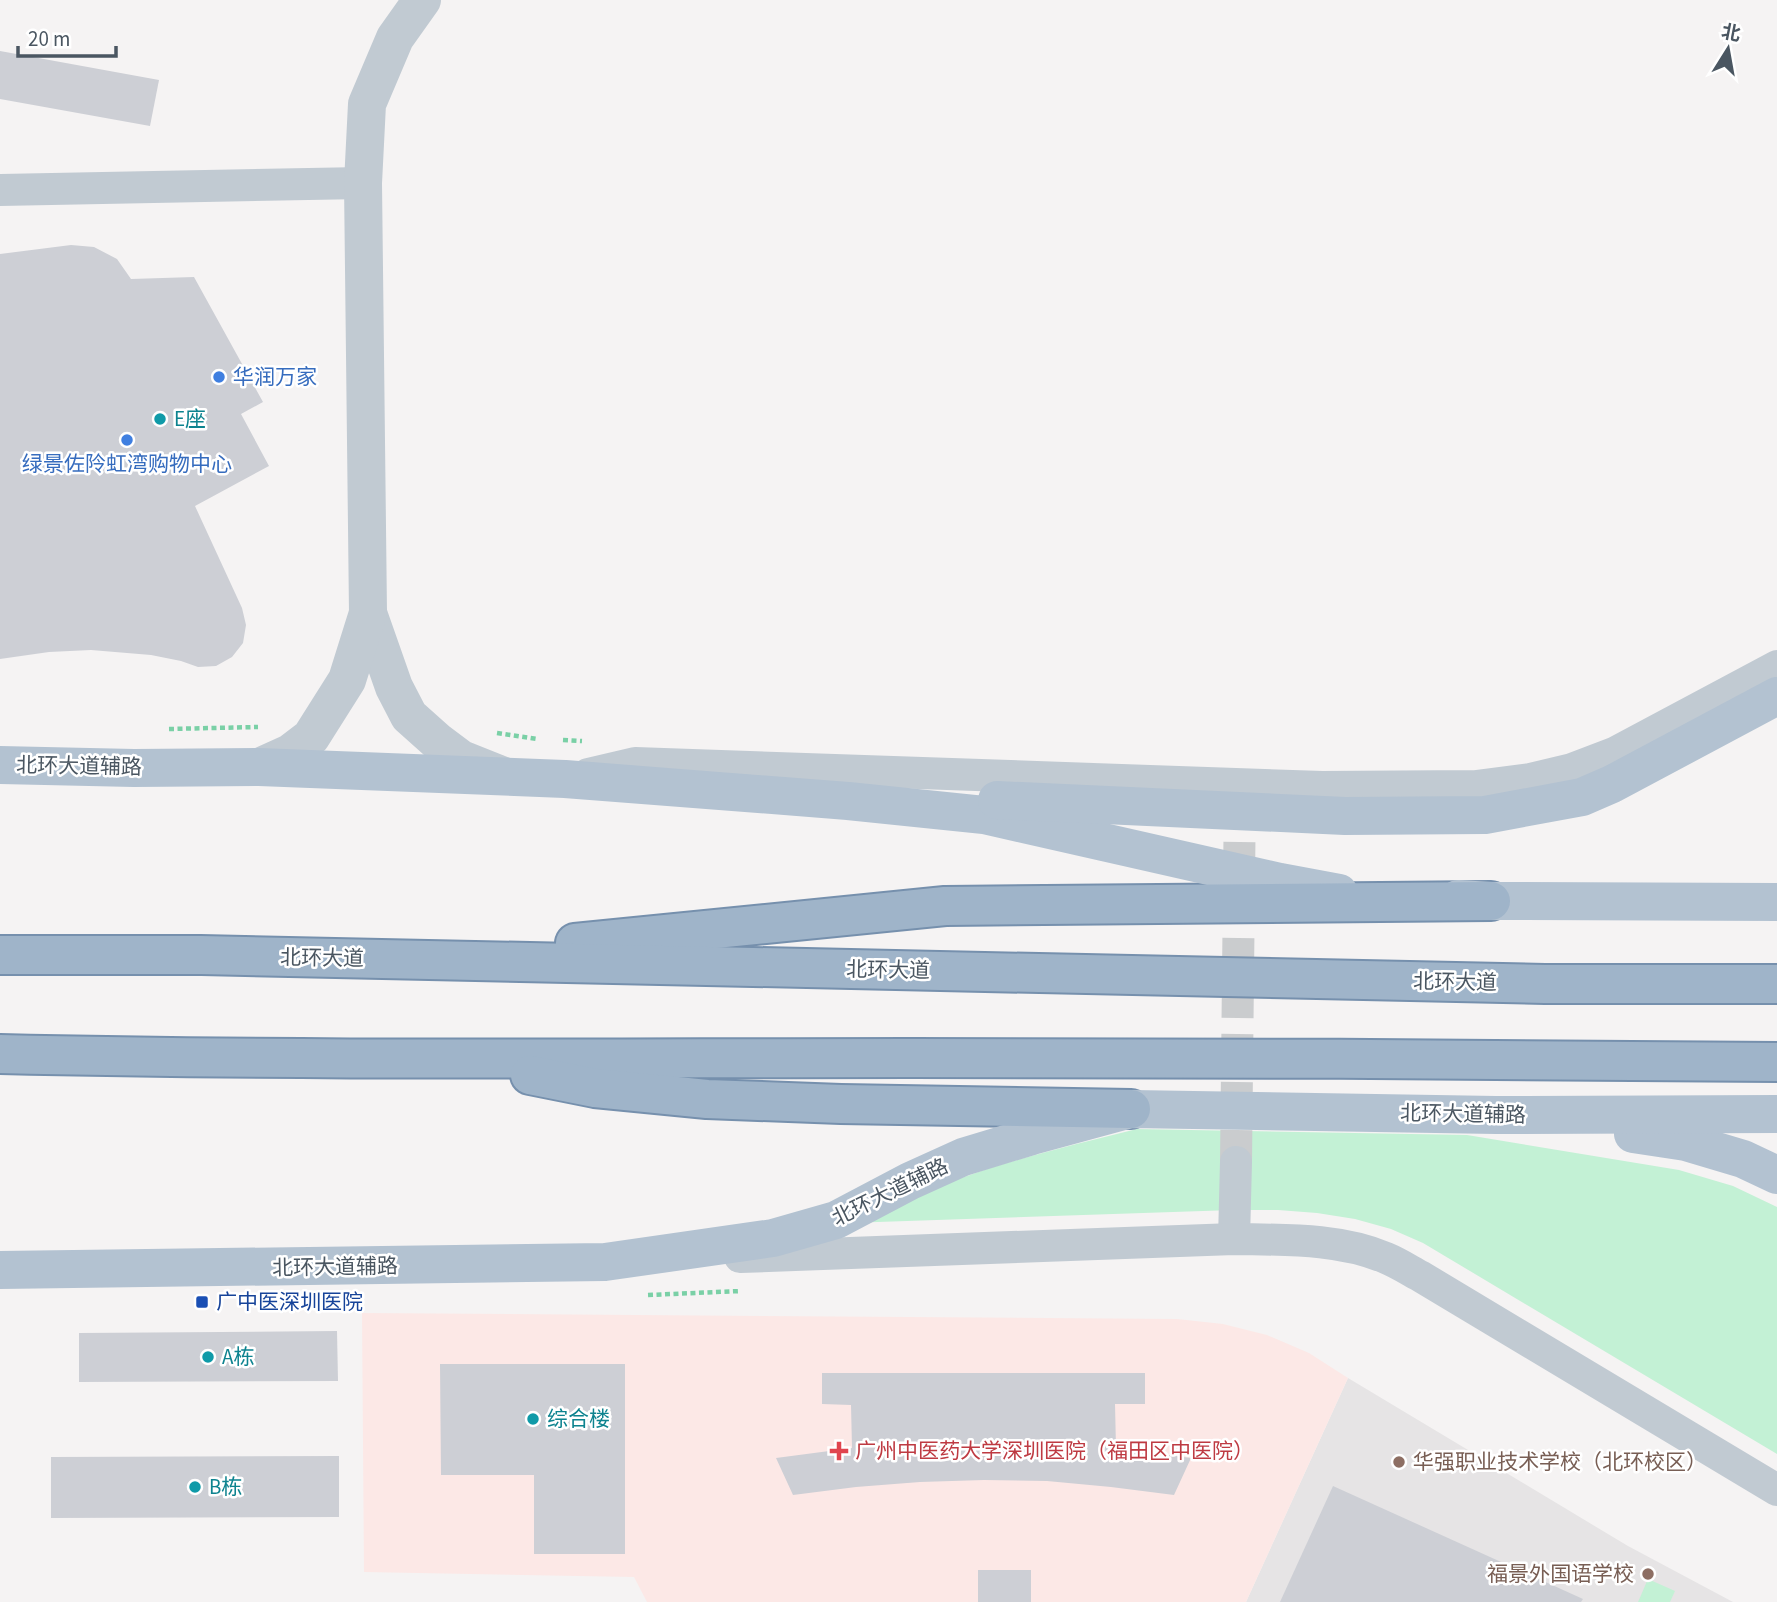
<svg xmlns="http://www.w3.org/2000/svg" width="1777" height="1602" viewBox="0 0 1777 1602" font-family="'Source Sans 3','Noto Sans SC',sans-serif">
	<style>
		.education { fill: #e6e4e5 }
		.medical { fill: #fce8e6 }
		.green { fill: #c3f1d5 }
		.building { fill: #cdcfd5 }
		.lines { fill: none; stroke-linecap: round; stroke-linejoin: round }
		.minor-tunnel { stroke: #caccce; stroke-width: 32; stroke-dasharray: 32 16; stroke-linecap: butt }
		.trunk-casing { stroke: #7690ad; stroke-width: 42 }
		.path { stroke: #7ad0a6; stroke-width: 4.5; stroke-dasharray: 5 3.5; stroke-linecap: butt }
		.minor { stroke: #c1cad2; stroke-width: 32 }
		.tertiary { stroke: #c1cad2; stroke-width: 38 }
		.primary { stroke: #b3c2d1; stroke-width: 38 }
		.trunk { stroke: #9fb4c9; stroke-width: 38 }
		.primary-bridge { stroke: #b3c2d1; stroke-width: 38 }
		.shop-dot { fill: #3f7fe0; stroke: #fff; stroke-width: 2.5 }
		.culture-dot { fill: #0f9aa8; stroke: #fff; stroke-width: 2.5 }
		.transit-dot { fill: #1a4fb4; stroke: #fff; stroke-width: 2.5 }
		.health-dot { fill: #e0444e; stroke: #fff; stroke-width: 2.5 }
		.education-dot { fill: #8d6e63; stroke: #fff; stroke-width: 2.5 }
		.labels { text-anchor: middle; stroke-width: 5; stroke-linejoin: round; paint-order: stroke }
		.shop-label { font-size: 21px; fill: #366cbe; stroke: #fff; text-anchor: start }
		.culture-label { font-size: 21px; fill: #0d838f; stroke: #fff; text-anchor: start }
		.street-label { font-size: 21px; fill: #4a5661; stroke: #fff }
		.transit-label { font-size: 21px; fill: #164399; stroke: #fff; text-anchor: start }
		.health-label { font-size: 21px; fill: #be3a42; stroke: #fff; text-anchor: start }
		.education-label { font-size: 21px; fill: #785e54; stroke: #fff; text-anchor: start }
	</style>
	<rect width="100%" height="100%" fill="#f5f3f3"/>
	<path class="education" d="M1348,1378L1628,1546L1733,1602H1246Z"/>
	<path class="medical" d="M362,1313L1177,1319L1223,1324L1267,1335L1309,1353L1348,1378L1246,1602H647L634,1577L364,1572Z"/>
	<g class="green">
		<path d="M1137,1129L1467,1135L1679,1170L1733,1186L1777,1207V1454L1423,1243L1391,1229L1355,1219L1317,1213L1278,1210H1233L848,1223C895,1203 942,1184 990,1168C1039,1153 1088,1141 1137,1129Z"/>
		<path d="M1648,1579L1675,1591L1670,1602H1638Z"/>
	</g>
	<g class="building">
		<path d="M0,51L159,80L150,126L0,99Z"/>
		<path d="M71,245L94,247L117,259L131,279L194,277L263,402L241,414L269,466L195,506L242,608L246,625L243,643L232,657L216,666L198,667L181,661L151,655L91,650L49,652L0,659V254Z"/>
		<path d="M337,1331L338,1381L79,1382V1333Z"/>
		<path d="M440,1364H625V1554H534V1475H441Z"/>
		<path d="M822,1373H1145V1404H1115L1116,1448L1191,1458L1174,1495L1111,1487L1047,1481L984,1480L920,1482L856,1487L793,1495L776,1458L852,1448L851,1405L822,1404Z"/>
		<path d="M339,1456V1517L51,1518V1457Z"/>
		<path d="M1333,1486L1583,1599L1581,1602H1280Z"/>
		<rect x="978" y="1570" width="53" height="32"/>
	</g>
	<g class="lines">
		<path class="minor-tunnel" d="M1236,1162L1240,789"/>
		<defs>
			<g id="trunk">
				<path d="M575,943L945,906L1491,901"/>
				<path d="M0,955H201L1545,984H1777"/>
				<path d="M0,1054C304,1061 607,1058 911,1058C1200,1057 1488,1060 1777,1062"/>
				<path d="M530,1075L595,1088L707,1099L841,1104L1131,1109"/>
			</g>
		</defs>
		<use href="#trunk" class="trunk-casing"/>
		<g class="path">
			<path d="M169,729L258,727"/>
			<path d="M497,733L537,739"/>
			<path d="M563,740L582,741"/>
			<path d="M648,1295L741,1291"/>
		</g>
		<g class="minor">
			<path d="M0,190L363,183"/>
			<path d="M588,774L635,763L1322,787L1476,786L1530,779L1572,769L1614,753L1777,666"/>
			<path d="M1234,1239L1236,1162"/>
			<path d="M740,1257L1234,1239C1284,1240 1339,1238 1386,1258C1398,1263 1409,1270 1420,1276L1777,1490"/>
		</g>
		<g class="tertiary">
			<path d="M368,613L394,687L409,716L437,741L461,759L504,776"/>
			<path d="M259,767L290,753L311,737L347,680L368,613L363,183L367,104L395,38L422,0"/>
		</g>
		<g class="primary">
			<path d="M0,765L134,768L259,767L565,779L848,801L984,815L1280,882L1339,893"/>
			<path d="M1458,899L1491,901L1777,902"/>
			<path d="M1633,1134L1686,1142L1743,1159L1777,1175"/>
			<path d="M0,1270L605,1262L773,1238L836,1220L910,1181L963,1157L1032,1136L1131,1109L1496,1115L1777,1114"/>
		</g>
		<use href="#trunk" class="trunk"/>
		<path class="primary-bridge" d="M997,800L1345,816L1485,815L1582,797L1612,784L1777,696"/>
	</g>
	<g class="shop-dot">
		<circle cx="219" cy="377" r="7"/>
		<circle cx="127" cy="440" r="7"/>
	</g>
	<g class="culture-dot">
		<circle cx="160" cy="419" r="7"/>
		<circle cx="208" cy="1357" r="7"/>
		<circle cx="533" cy="1419" r="7"/>
		<circle cx="195" cy="1487" r="7"/>
	</g>
	<rect class="transit-dot" x="195" y="1295" width="14" height="14" rx="3.5"/>
	<path class="health-dot" d="M835.5 1440.5h7v7h7v7h-7v7h-7v-7h-7v-7h7z"/>
	<g class="education-dot">
		<circle cx="1399" cy="1462" r="7"/>
		<circle cx="1648" cy="1574" r="7"/>
	</g>
	<g class="labels">
		<g class="shop-label">
			<text x="233" y="384">华润万家</text>
			<text x="127" y="471" text-anchor="middle">绿景佐阾虹湾购物中心</text>
		</g>
		<g class="culture-label">
			<text x="174" y="426">E座</text>
			<text x="222" y="1364">A栋</text>
			<text x="547" y="1426">综合楼</text>
			<text x="209" y="1494">B栋</text>
		</g>
		<g class="street-label">
			<text transform="translate(79 766) rotate(1)" y="7">北环大道辅路</text>
			<text transform="translate(322 958) rotate(1)" y="7">北环大道</text>
			<text transform="translate(888 970) rotate(1)" y="7">北环大道</text>
			<text transform="translate(1455 982) rotate(1)" y="7">北环大道</text>
			<text transform="translate(1463 1114) rotate(1)" y="7">北环大道辅路</text>
			<text transform="translate(890 1192) rotate(-26)" y="7">北环大道辅路</text>
			<text transform="translate(335 1267) rotate(-1)" y="7">北环大道辅路</text>
		</g>
		<g class="transit-label">
			<text x="216" y="1309">广中医深圳医院</text>
		</g>
		<g class="health-label">
			<text x="855" y="1458">广州中医药大学深圳医院（福田区中医院）</text>
		</g>
		<g class="education-label">
			<text x="1413" y="1469">华强职业技术学校（北环校区）</text>
			<text x="1634" y="1581" text-anchor="end">福景外国语学校</text>
		</g>
	</g>
	<g transform="translate(1728 49) rotate(11)" stroke="#ffffff" stroke-width="5" paint-order="stroke">
	<path d="M0-5L12 26L0 18L-12 26Z" fill="#4a5661"/>
	<text y="-10" font-size="19" font-weight="bold" text-anchor="middle" fill="#4a5661">北</text>
	</g>
	<path d="M18 46v10h98v-10" fill="none" stroke="#4a5661" stroke-width="3.5"/>
	<text x="28" y="46" font-size="21" fill="#4a5661" stroke="#ffffff" stroke-width="5" paint-order="stroke">20 m</text>
</svg>
